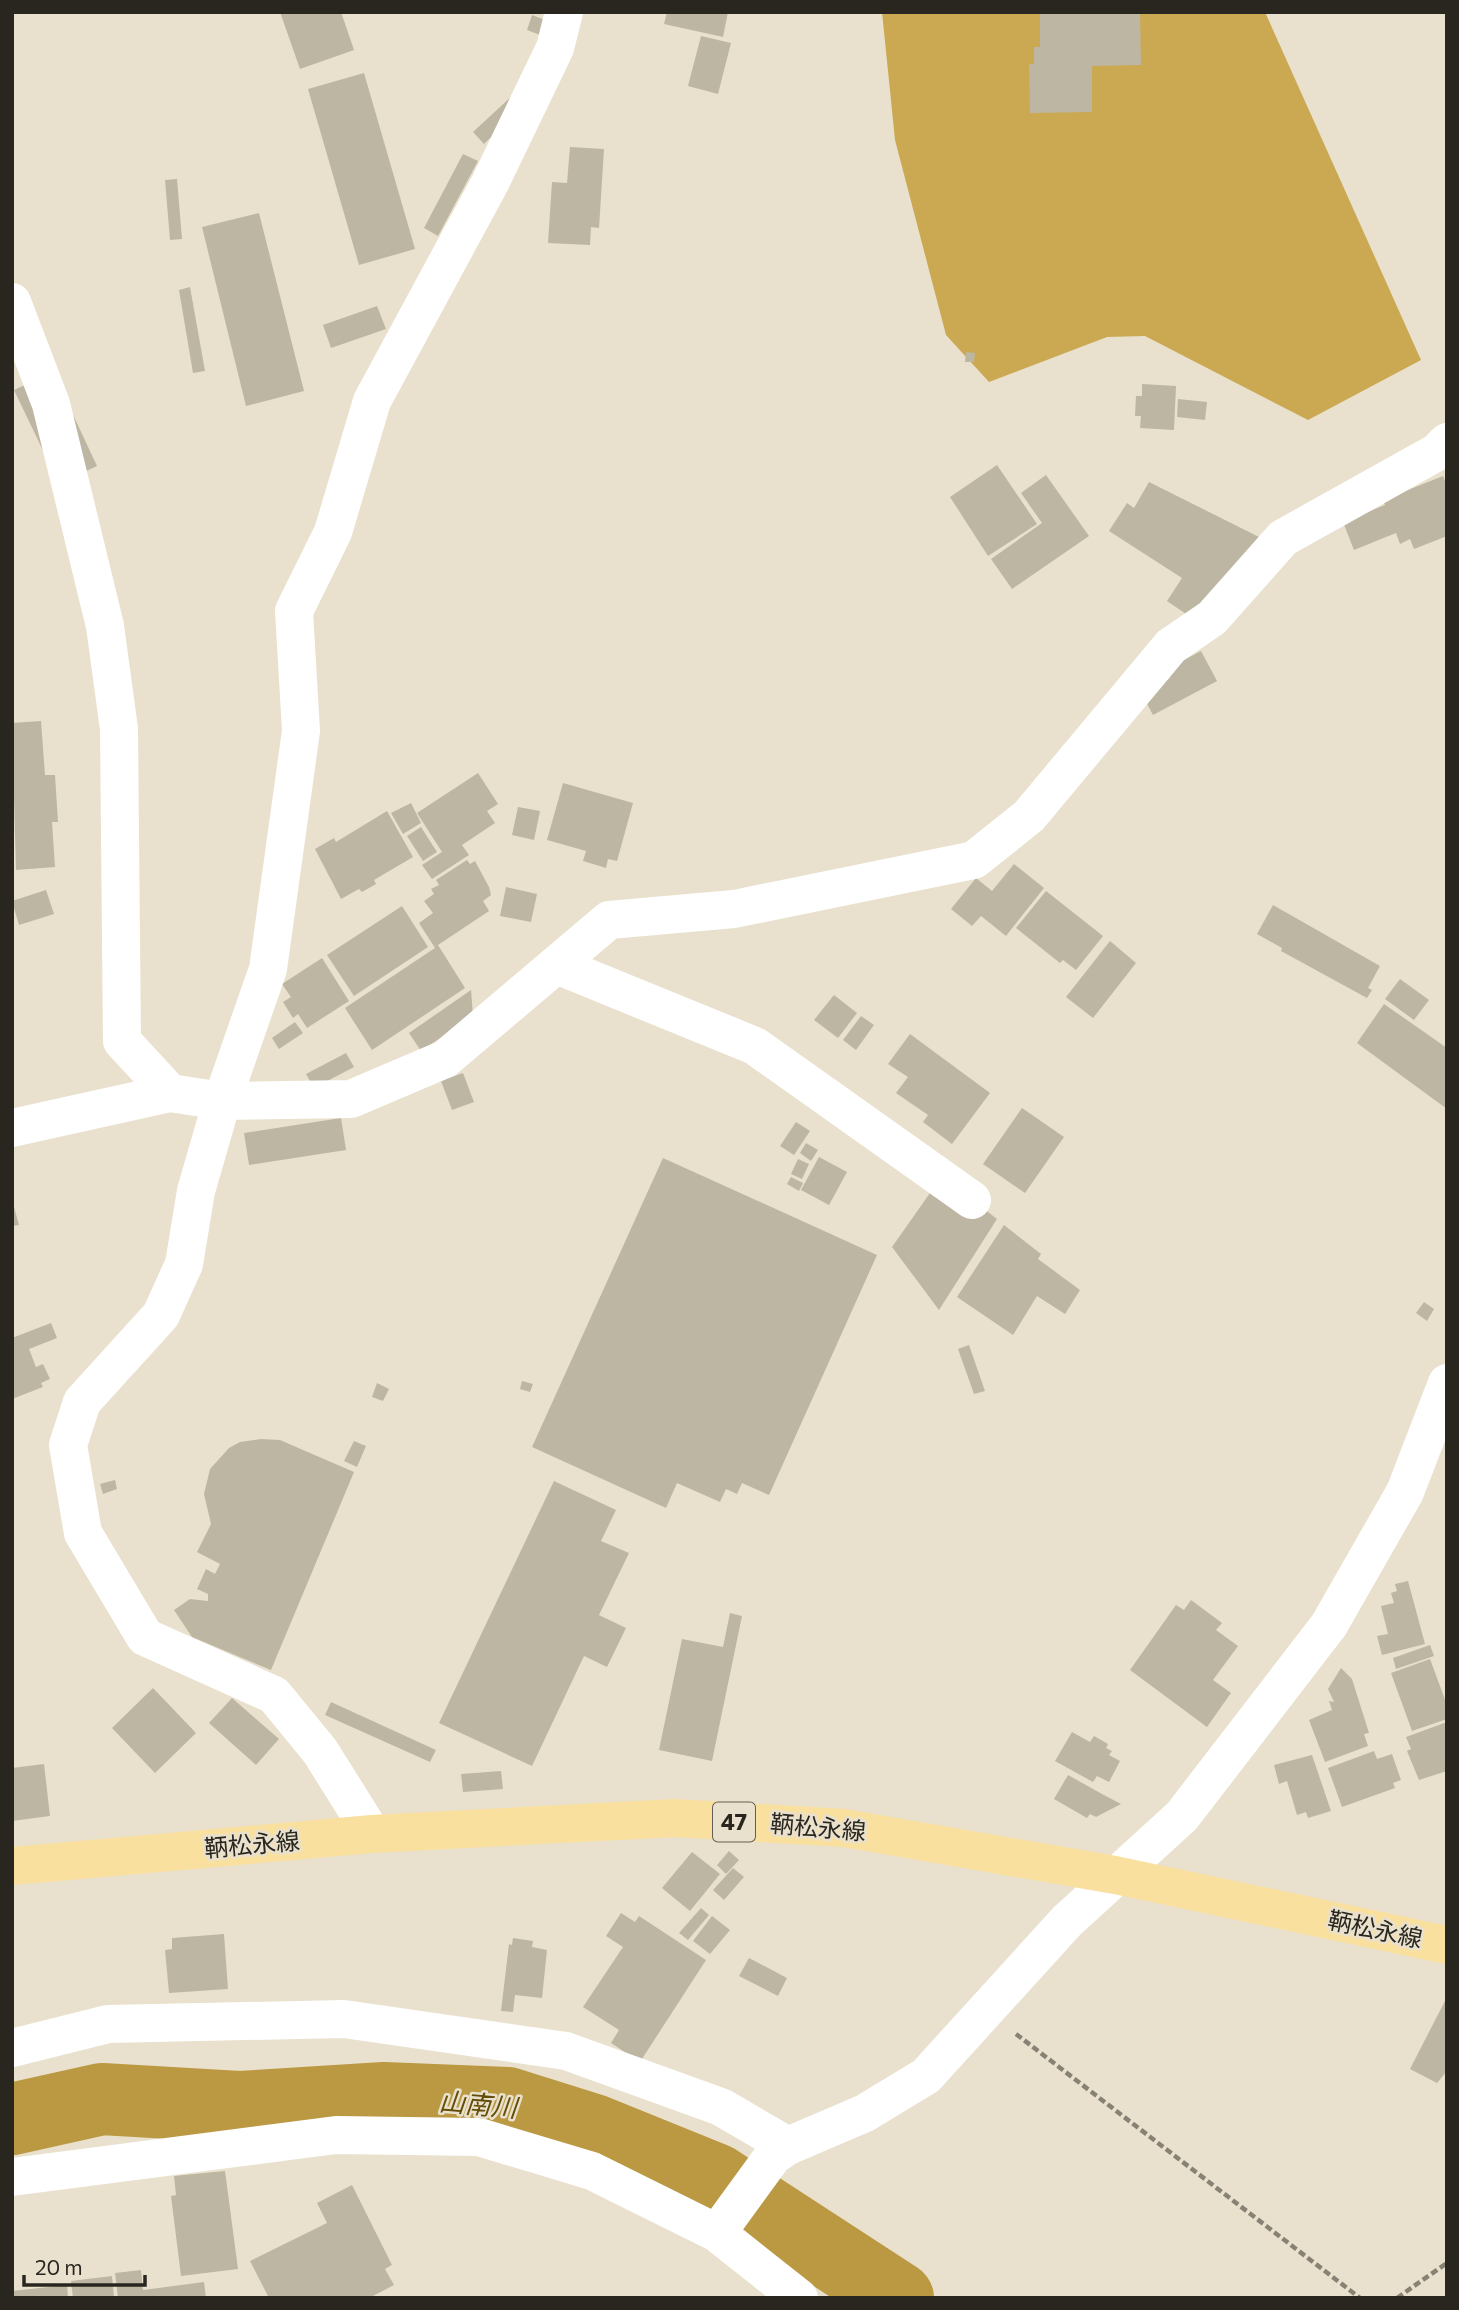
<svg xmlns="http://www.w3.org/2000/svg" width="1459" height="2310" viewBox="0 0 1459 2310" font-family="Commissioner,'Noto Sans JP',sans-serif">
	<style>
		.forest { fill: #cba953 }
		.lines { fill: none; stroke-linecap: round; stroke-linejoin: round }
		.river { stroke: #bb9942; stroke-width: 72 }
		.building { fill: #bdb6a3 }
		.path { stroke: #878274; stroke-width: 4.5; stroke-dasharray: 7 3.5; stroke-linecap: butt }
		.minor { stroke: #fff; stroke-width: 38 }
		.major { stroke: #fae09f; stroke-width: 38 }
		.labels { text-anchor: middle; stroke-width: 5; stroke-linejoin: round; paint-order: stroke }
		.shield { fill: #e9e1cd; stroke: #635e53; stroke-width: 2 }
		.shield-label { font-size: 23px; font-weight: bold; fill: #29261f }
		.street-label { font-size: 24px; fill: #29261f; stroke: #e9e1cd }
		.water-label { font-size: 26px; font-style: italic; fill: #644d07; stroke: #e9e1cd }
	</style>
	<rect width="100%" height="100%" fill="#e9e1cd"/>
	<path class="forest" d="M882,12H1265L1421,360L1308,420L1145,336L1107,337L989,382L946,335L895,140Z"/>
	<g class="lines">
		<path class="river" d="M12,2119L102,2099L239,2107L384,2098L508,2103L594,2130L715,2179L898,2298"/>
	</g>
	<g class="building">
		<path d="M280,12H341L354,50L300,69Z"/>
		<path d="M667,12H728L723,37L664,24Z"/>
		<path d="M1040,12H1140L1141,65L1092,66V112L1030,113L1029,64H1034V47H1040Z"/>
		<path d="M532,15L553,23L548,38L527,30Z"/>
		<path d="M701,36L731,43L718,94L688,86Z"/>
		<path d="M364,73L415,249L359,265L308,89Z"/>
		<path d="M514,94L524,105L484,144L473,132Z"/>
		<path d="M570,147L604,149L599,228L591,227L590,245L548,243L552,182L567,183Z"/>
		<path d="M463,154L478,161L438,236L424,228Z"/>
		<path d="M177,179L182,239L170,240L165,180Z"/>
		<path d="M259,213L304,391L246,406L202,227Z"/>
		<path d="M190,287L205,371L193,373L179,290Z"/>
		<path d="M377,306L386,329L331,348L323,325Z"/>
		<path d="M966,352L975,353L974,362H965Z"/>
		<path d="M53,372L97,466L59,484L14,390Z"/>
		<path d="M1142,384L1176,386L1174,430L1140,428L1141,416H1135L1136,396H1142Z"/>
		<path d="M1178,399L1207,402L1205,420L1177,417Z"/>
		<path d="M997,465L1037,524L988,556L950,497Z"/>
		<path d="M1046,475L1089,536L1012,589L991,559L1042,523L1021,493Z"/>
		<path d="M1443,476L1447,486V536L1414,549L1410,539L1400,544L1396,533L1354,550L1343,522L1385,505L1383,500Z"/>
		<path d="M1149,482L1259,537L1192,618L1167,601L1182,578L1109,531L1127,503L1134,508Z"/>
		<path d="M1201,651L1217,681L1153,715L1142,694L1170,678L1165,670Z"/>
		<path d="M41,721L45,775H55L58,822H52L55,867L16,870L12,723Z"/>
		<path d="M478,773L498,804L487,811L495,823L462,845L469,855L432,879L422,865L442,852L417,813Z"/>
		<path d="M563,783L633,803L617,861L608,859L606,868L583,861L586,851L547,840Z"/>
		<path d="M411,803L421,823L403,834L391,813Z"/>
		<path d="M518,807L540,811L534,840L512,835Z"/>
		<path d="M387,811L413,857L374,880L376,884L362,892L359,889L341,899L315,849L334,838L336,842Z"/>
		<path d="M421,827L437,852L423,861L407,836Z"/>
		<path d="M467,860L470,864L475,861L489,887L491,895L483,901L489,911L438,945L465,988L372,1050L345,1008L435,948L419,923L433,913L424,901L434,894L431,889L439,885L436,880Z"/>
		<path d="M1014,864L1044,888L1006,936L981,916L972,926L951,909L976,878L992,891Z"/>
		<path d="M506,887L537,894L531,922L500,916Z"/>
		<path d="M46,890L54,914L19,925L12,901Z"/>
		<path d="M1046,891L1103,936L1076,970L1063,960L1060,963L1016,928Z"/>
		<path d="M1273,905L1380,966L1368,988L1372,990L1367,998L1281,951L1282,948L1257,934Z"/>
		<path d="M402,906L428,947L354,996L327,955Z"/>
		<path d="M1110,941L1136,963L1093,1018L1066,997Z"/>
		<path d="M322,958L349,1001L307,1028L298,1014L293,1018L283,1002L291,997L282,984Z"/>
		<path d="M1400,979L1429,1000L1414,1020L1385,999Z"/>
		<path d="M471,990L473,1016L421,1051L409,1033Z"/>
		<path d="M834,995L857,1013L838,1038L814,1020Z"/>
		<path d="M1384,1004L1447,1048V1109L1357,1043Z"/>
		<path d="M861,1016L874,1025L856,1050L843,1040Z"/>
		<path d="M295,1022L303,1033L279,1049L272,1038Z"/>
		<path d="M910,1034L990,1093L952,1144L923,1122L928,1115L896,1093L908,1077L888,1064Z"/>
		<path d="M346,1053L354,1067L314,1088L306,1074Z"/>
		<path d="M463,1073L474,1102L452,1110L441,1081Z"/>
		<path d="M1022,1108L1064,1137L1025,1193L983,1164Z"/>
		<path d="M341,1118L346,1150L249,1165L244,1133Z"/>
		<path d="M796,1122L810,1131L794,1155L780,1146Z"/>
		<path d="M806,1143L818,1150L811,1161L800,1153Z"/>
		<path d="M819,1157L847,1172L829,1205L801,1190Z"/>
		<path d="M663,1158L877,1255L769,1495L742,1483L737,1494L726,1489L720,1502L677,1483L666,1508L532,1447Z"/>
		<path d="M798,1159L809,1164L802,1179L791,1174Z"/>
		<path d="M942,1176L997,1219L939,1310L892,1247Z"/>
		<path d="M791,1177L803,1183L799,1191L787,1184Z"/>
		<path d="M12,1200L19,1225L12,1226Z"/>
		<path d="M1004,1225L1041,1254L1038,1259L1080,1290L1065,1314L1037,1296L1013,1335L957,1297Z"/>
		<path d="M1424,1302L1434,1309L1427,1321L1416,1313Z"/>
		<path d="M51,1323L57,1338L29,1349L36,1367L43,1364L50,1379L41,1383L43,1387L12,1399V1338Z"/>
		<path d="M969,1345L985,1391L974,1394L958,1349Z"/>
		<path d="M522,1381L533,1384L530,1392L520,1389Z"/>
		<path d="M377,1383L389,1389L383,1401L372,1397Z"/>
		<path d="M261,1439L280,1440L354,1472L271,1670L192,1637L174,1610L190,1599L208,1601V1594L197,1589L206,1569L215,1574L220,1564L197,1552L211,1524L204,1494L210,1469L229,1448L240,1442Z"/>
		<path d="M354,1441L366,1446L357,1467L344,1461Z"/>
		<path d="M115,1480L117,1489L103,1494L100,1484Z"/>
		<path d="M554,1481L616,1510L601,1541L629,1553L599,1615L626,1628L607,1667L584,1656L532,1766L439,1723Z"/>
		<path d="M1408,1581L1425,1644L1382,1655L1377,1636L1388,1634L1381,1606L1394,1603L1391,1593L1397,1591L1395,1584Z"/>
		<path d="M1191,1600L1222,1623L1216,1630L1238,1646L1213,1680L1231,1693L1207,1727L1130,1670L1176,1605L1184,1610Z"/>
		<path d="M730,1613L742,1616L712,1761L659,1750L682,1639L723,1647Z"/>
		<path d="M1430,1645L1434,1656L1396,1669L1393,1658Z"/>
		<path d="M1430,1659L1447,1705V1719L1412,1731L1391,1673Z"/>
		<path d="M1341,1668L1352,1679L1369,1733L1364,1734L1368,1746L1325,1762L1309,1720L1332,1710L1329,1701L1334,1702L1328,1689Z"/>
		<path d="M153,1688L196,1733L155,1773L112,1728Z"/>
		<path d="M232,1698L279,1739L256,1765L209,1723Z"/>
		<path d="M331,1702L436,1750L430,1762L325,1715Z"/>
		<path d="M1447,1722V1771L1419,1780L1407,1751L1411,1749L1406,1737Z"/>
		<path d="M1072,1732L1090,1742L1094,1736L1108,1744L1106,1748L1112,1751L1109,1755L1120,1761L1109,1782L1097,1776L1093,1782L1055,1761Z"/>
		<path d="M1374,1751L1377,1759L1392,1754L1401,1780L1393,1783L1395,1788L1342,1807L1328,1768Z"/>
		<path d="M1312,1755L1331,1811L1308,1818L1306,1812L1297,1815L1287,1781L1279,1784L1274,1765Z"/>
		<path d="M44,1764L50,1816L12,1821V1768Z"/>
		<path d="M501,1771L503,1789L463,1792L461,1774Z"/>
		<path d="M1068,1775L1102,1794L1121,1804L1096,1817L1090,1814L1087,1818L1054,1799Z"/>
		<path d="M729,1851L739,1860L726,1874L717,1865Z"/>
		<path d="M692,1852L720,1874L690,1911L662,1888Z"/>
		<path d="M733,1868L744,1877L724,1900L713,1890Z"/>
		<path d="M701,1908L709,1915L688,1940L679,1933Z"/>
		<path d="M621,1913L635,1922L639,1916L706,1960L640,2062L611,2043L619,2030L583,2007L623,1947L606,1936Z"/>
		<path d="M712,1916L730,1930L710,1954L693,1941Z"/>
		<path d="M224,1934L228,1989L169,1993L165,1950L172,1949V1938Z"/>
		<path d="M513,1938L533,1941L532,1947L547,1950L542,1998L515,1995L513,2012L501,2011L509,1944L512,1945Z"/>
		<path d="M749,1958L787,1978L778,1996L739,1976Z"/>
		<path d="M1447,1997V2071L1437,2083L1410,2069Z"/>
		<path d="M225,2171L238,2269L181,2276L171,2196L176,2195L174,2176Z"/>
		<path d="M352,2185L392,2265L385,2269L394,2285L369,2298H269L250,2261L327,2223L317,2203Z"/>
		<path d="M141,2270L143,2290L204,2282L206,2298H118L115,2273Z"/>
		<path d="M112,2276L114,2298H73L71,2281Z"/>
		<path d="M67,2285L68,2298H12V2291Z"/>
	</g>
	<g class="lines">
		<g class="path">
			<path d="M1016,2034L1360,2298"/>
			<path d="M1397,2298L1447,2263"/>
		</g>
		<g class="minor">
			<path d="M12,302L51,404L105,626L119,729L122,1041L170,1093"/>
			<path d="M559,966L755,1046L972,1200"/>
			<path d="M12,1128L170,1093L222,1101L351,1099L445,1059L609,920L734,909L974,860L1029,816L1171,646L1212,618L1283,538L1437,452L1447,442"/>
			<path d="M372,1834L320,1751L274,1695L145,1637L83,1533L68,1445L82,1402L161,1315L184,1264L196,1191L222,1101L268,969L301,731L294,611L333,532L372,401L490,183L555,48L564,12"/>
			<path d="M12,2048L108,2024L344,2019L566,2051L721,2107L788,2146"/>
			<path d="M12,2177L336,2135L479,2137L592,2171L717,2233L799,2298"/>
			<path d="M717,2233L773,2156L788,2146L865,2113L926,2076L1067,1921L1182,1816L1329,1625L1405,1492L1447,1383"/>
		</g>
		<path class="major" d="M12,1866L372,1834L675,1818L844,1828L1115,1875L1447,1945"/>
	</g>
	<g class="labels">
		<rect class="shield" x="713" y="1802.5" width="42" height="39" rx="5"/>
		<g class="shield-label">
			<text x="734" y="1830">47</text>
		</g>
		<g class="street-label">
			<text transform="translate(818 1828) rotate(5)" y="8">鞆松永線</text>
			<text transform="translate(252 1845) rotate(-5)" y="8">鞆松永線</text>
			<text transform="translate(1375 1930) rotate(12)" y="8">鞆松永線</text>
		</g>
		<g class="water-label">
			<text transform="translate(478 2105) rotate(5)" y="9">山南川</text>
		</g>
	</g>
	<rect width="1459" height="2310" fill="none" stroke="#29261f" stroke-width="28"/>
	<path d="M24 2275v10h121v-10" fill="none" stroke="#29261f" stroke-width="3.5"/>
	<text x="35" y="2275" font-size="21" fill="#29261f" stroke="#e9e1cd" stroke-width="5" paint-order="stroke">20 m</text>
</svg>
